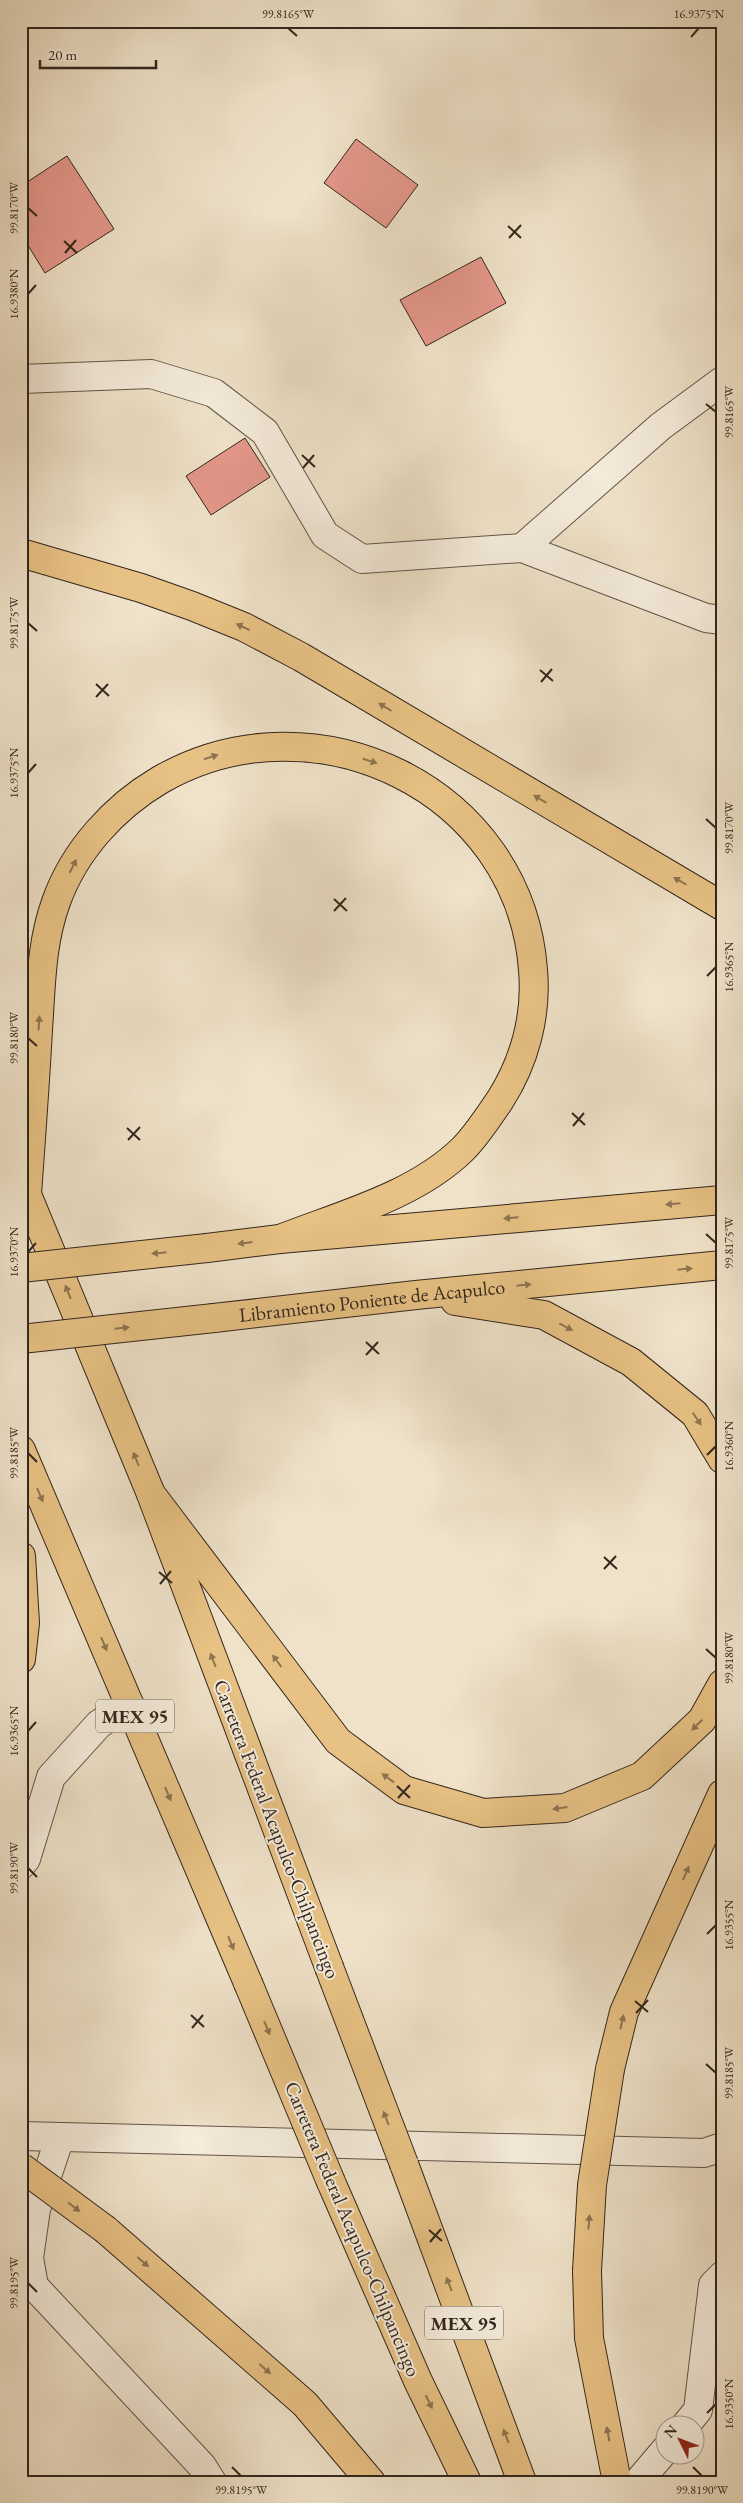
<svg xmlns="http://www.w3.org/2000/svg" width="743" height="2503" viewBox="0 0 743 2503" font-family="'EB Garamond',serif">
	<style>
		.building { fill: #e4978a; stroke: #32261d }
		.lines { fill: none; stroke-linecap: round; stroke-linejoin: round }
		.minor-casing { stroke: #615548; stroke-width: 30 }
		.primary-casing { stroke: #32261d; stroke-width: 30 }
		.motorway-casing { stroke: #32261d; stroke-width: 30 }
		.minor { stroke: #f5ecdc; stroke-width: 28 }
		.primary { stroke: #e8c184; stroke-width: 28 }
		.motorway { stroke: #e8c184; stroke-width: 28 }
		.primary-bridge-casing { stroke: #32261d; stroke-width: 30; stroke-linecap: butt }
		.motorway-bridge-casing { stroke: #32261d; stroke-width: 30; stroke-linecap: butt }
		.primary-bridge { stroke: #e8c184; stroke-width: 28 }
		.motorway-bridge { stroke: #e8c184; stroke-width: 28 }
		.oneway { fill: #8d7450 }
		.ticks { fill: none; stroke: #32261d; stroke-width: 2 }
		.labels { text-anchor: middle; stroke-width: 4; stroke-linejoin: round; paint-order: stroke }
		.shield { fill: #f5ecdc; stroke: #6c6156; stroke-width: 1 }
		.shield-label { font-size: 19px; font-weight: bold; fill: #32261d }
		.street-label { font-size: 20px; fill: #32261d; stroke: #f5ecdc }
		.neatline { fill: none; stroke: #32261d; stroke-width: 2 }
		.ticks-label { font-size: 12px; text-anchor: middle; fill: #32261d }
	</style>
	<rect width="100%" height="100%" fill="#efe2c9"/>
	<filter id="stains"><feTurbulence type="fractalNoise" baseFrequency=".004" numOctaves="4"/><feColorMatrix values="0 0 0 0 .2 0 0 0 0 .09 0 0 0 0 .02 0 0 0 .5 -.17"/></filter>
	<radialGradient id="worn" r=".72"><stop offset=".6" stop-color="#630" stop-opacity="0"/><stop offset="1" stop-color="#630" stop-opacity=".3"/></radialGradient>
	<g class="building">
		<path d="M356,139L418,185L386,228L324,183Z"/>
		<path d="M67,156L114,229L45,273L21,234V186Z"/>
		<path d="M481,257L506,303L426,346L400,300Z"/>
		<path d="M245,438L270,477L211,515L186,476Z"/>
	</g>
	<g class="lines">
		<defs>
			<g id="minor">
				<path d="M21,379L151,374L214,393L265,432L325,535L362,559L522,548L706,618L722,620"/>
				<path d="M522,548L661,426L722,381"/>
				<path d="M21,1865L26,1859L51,1777L99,1724L130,1705"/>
				<path d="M21,2136L704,2153L722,2147"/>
				<path d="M60,2137L36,2209L29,2258L34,2286L202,2466L212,2482"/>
				<path d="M685,2426L698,2410L713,2285L722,2276"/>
				<path d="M638,2482L666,2449"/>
			</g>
			<g id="primary">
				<path d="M21,1180L151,1494L329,1967"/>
				<path d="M21,1450L248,1983"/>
				<path d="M404,2164L522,2482"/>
				<path d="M331,2182L418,2381L467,2482"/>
			</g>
			<g id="motorway">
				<path d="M21,553L141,588L192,606L244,627L301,657L722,906"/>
				<path d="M27,1194C31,1139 35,1085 38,1030C41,987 41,943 56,902C74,851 114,807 160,780C314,691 520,789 533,970C537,1015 525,1061 500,1100C489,1116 477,1135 463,1149C415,1196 341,1215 280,1239"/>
				<path d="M207,1248L280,1239L722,1200"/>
				<path d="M455,1301L544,1315L631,1362L695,1414L722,1459"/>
				<path id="s1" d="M214,1318L416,1295L722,1265"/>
				<path d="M151,1494L338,1741L404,1790L483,1813L565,1808L642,1776L702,1720L722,1684"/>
				<path d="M21,1556L25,1623L21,1659"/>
				<path d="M610,2069L624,2012L722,1794"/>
				<path d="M106,2230L305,2404L371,2482"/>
				<path d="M587,2271L589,2338L617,2482"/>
			</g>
		</defs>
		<use href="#minor" class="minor-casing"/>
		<use href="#primary" class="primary-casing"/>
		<use href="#motorway" class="motorway-casing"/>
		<use href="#minor" class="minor"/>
		<use href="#primary" class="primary"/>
		<use href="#motorway" class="motorway"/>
		<defs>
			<g id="primary-bridge">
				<path d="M329,1967L404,2164"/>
				<path d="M248,1983L331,2182"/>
			</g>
			<g id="motorway-bridge">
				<path d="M21,1268L207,1248"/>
				<path d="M21,1339L214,1318"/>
				<path d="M21,2167L106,2230"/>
				<path d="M587,2271L592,2185L610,2069"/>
			</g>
		</defs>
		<use href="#primary-bridge" class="primary-bridge-casing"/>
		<use href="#motorway-bridge" class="motorway-bridge-casing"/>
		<use href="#primary-bridge" class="primary-bridge"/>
		<use href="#motorway-bridge" class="motorway-bridge"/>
	</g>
	<defs><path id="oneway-solid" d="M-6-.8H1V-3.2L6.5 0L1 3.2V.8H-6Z" transform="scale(1.25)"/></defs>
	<g class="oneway">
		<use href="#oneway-solid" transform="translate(243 627) rotate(-155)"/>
		<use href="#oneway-solid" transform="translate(385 707) rotate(-149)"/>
		<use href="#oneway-solid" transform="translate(211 757) rotate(-18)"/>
		<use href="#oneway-solid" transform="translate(370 761) rotate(18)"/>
		<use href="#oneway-solid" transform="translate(540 799) rotate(-149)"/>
		<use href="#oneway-solid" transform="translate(73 866) rotate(-64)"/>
		<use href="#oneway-solid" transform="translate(680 881) rotate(-150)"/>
		<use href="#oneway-solid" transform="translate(39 1023) rotate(-86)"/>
		<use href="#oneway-solid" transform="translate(673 1204) rotate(175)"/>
		<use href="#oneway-solid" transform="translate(511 1218) rotate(175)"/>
		<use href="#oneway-solid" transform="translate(245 1243) rotate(173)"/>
		<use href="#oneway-solid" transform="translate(159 1253) rotate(174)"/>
		<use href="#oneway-solid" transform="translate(685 1269) rotate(-6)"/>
		<use href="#oneway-solid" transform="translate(524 1285) rotate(-6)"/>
		<use href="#oneway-solid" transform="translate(68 1292) rotate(-112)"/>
		<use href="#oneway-solid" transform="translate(566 1327) rotate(28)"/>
		<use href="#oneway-solid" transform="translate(122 1328) rotate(-6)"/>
		<use href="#oneway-solid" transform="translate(697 1419) rotate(56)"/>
		<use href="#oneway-solid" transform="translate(136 1459) rotate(-112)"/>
		<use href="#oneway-solid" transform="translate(40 1495) rotate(67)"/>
		<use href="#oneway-solid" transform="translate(104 1644) rotate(67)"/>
		<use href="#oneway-solid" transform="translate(213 1660) rotate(-111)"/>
		<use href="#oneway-solid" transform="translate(277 1661) rotate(-127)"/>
		<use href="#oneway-solid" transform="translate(697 1725) rotate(136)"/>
		<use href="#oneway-solid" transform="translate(388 1778) rotate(-144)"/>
		<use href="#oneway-solid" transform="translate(168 1794) rotate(67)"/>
		<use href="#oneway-solid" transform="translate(560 1808) rotate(172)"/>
		<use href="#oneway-solid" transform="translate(686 1873) rotate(-66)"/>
		<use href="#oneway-solid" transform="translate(231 1943) rotate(67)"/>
		<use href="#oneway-solid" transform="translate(622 2022) rotate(-77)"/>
		<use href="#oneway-solid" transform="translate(267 2028) rotate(67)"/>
		<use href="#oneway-solid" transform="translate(386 2118) rotate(-111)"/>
		<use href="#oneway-solid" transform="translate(74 2207) rotate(37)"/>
		<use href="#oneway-solid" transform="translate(589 2222) rotate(-85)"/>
		<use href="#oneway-solid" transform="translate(143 2262) rotate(41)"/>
		<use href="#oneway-solid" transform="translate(449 2284) rotate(-111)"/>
		<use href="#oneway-solid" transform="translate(265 2369) rotate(41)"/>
		<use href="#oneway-solid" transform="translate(429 2402) rotate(64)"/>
		<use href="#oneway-solid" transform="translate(608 2434) rotate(-101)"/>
		<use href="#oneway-solid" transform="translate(506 2436) rotate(-111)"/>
	</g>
	<path class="ticks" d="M288,28L297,36M691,37L699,28M28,208L37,216M508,226L521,238M509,238L521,225M64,241L77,253M65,253L76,240M28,294L36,285M706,404L716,412M302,455L315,467M303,468L314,455M28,623L37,631M540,670L553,681M541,682L552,669M96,684L109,696M96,697L108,684M28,773L36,764M706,819L716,828M334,899L347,911M334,911L346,898M707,976L716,967M28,1038L37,1046M572,1113L585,1125M573,1126L584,1113M127,1128L140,1140M128,1140L140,1127M706,1234L716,1243M28,1252L36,1243M366,1342L379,1354M366,1355L378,1342M28,1453L37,1462M707,1455L716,1446M604,1557L617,1569M604,1569L616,1556M159,1572L172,1583M160,1584L171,1571M706,1649L716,1658M28,1731L36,1722M397,1786L410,1798M398,1798L410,1785M28,1868L37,1877M707,1934L716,1925M635,2001L648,2012M636,2013L648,2000M191,2015L204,2027M192,2028L203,2015M706,2064L716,2073M429,2230L442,2241M430,2242L441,2229M28,2283L37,2292M707,2413L716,2404M232,2467L241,2476M693,2467L702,2476"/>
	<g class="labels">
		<g class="shield">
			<rect x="96" y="1699.5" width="78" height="33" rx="4"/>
			<rect x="425" y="2306.5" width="78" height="33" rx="4"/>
		</g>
		<g class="shield-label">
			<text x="135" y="1723">MEX 95</text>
			<text x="464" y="2330">MEX 95</text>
		</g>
		<g class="street-label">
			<text dy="7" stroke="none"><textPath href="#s1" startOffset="159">Libramiento Poniente de Acapulco</textPath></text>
			<text transform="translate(277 1829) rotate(69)" y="7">Carretera Federal Acapulco-Chilpancingo</text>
			<text transform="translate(353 2229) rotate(67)" y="7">Carretera Federal Acapulco-Chilpancingo</text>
		</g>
	</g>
	<rect width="743" height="2503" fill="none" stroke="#efe2c9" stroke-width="55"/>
	<g transform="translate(680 2440) rotate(312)"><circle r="24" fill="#f5ecdc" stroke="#a79d90"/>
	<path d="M0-4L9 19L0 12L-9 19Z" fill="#8f2418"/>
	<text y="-8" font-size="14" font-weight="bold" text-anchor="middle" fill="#32261d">N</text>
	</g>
	<path d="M40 60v8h116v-8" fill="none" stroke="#32261d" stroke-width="2.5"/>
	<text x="48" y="60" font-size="15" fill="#32261d" stroke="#f5ecdc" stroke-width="4" paint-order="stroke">20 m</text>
	<rect x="28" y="28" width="688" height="2448" class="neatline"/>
	<g class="ticks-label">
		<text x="288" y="18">99.8165°W</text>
		<text x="699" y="18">16.9375°N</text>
		<text transform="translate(14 208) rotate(-90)" y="4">99.8170°W</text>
		<text transform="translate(14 294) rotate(-90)" y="4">16.9380°N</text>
		<text transform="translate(729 412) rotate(-90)" y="4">99.8165°W</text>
		<text transform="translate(14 623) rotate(-90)" y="4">99.8175°W</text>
		<text transform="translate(14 773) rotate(-90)" y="4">16.9375°N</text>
		<text transform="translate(729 828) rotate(-90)" y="4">99.8170°W</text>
		<text transform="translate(729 967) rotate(-90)" y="4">16.9365°N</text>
		<text transform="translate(14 1038) rotate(-90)" y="4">99.8180°W</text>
		<text transform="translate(729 1243) rotate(-90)" y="4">99.8175°W</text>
		<text transform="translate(14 1252) rotate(-90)" y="4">16.9370°N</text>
		<text transform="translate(729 1446) rotate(-90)" y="4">16.9360°N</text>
		<text transform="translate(14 1453) rotate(-90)" y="4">99.8185°W</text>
		<text transform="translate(729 1658) rotate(-90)" y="4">99.8180°W</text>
		<text transform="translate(14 1731) rotate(-90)" y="4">16.9365°N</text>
		<text transform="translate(14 1868) rotate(-90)" y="4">99.8190°W</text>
		<text transform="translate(729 1925) rotate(-90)" y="4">16.9355°N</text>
		<text transform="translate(729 2073) rotate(-90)" y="4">99.8185°W</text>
		<text transform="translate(14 2283) rotate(-90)" y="4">99.8195°W</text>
		<text transform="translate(729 2404) rotate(-90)" y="4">16.9350°N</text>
		<text x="241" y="2494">99.8195°W</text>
		<text x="702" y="2494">99.8190°W</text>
	</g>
	<rect width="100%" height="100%" filter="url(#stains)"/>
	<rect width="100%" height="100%" fill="url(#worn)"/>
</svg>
